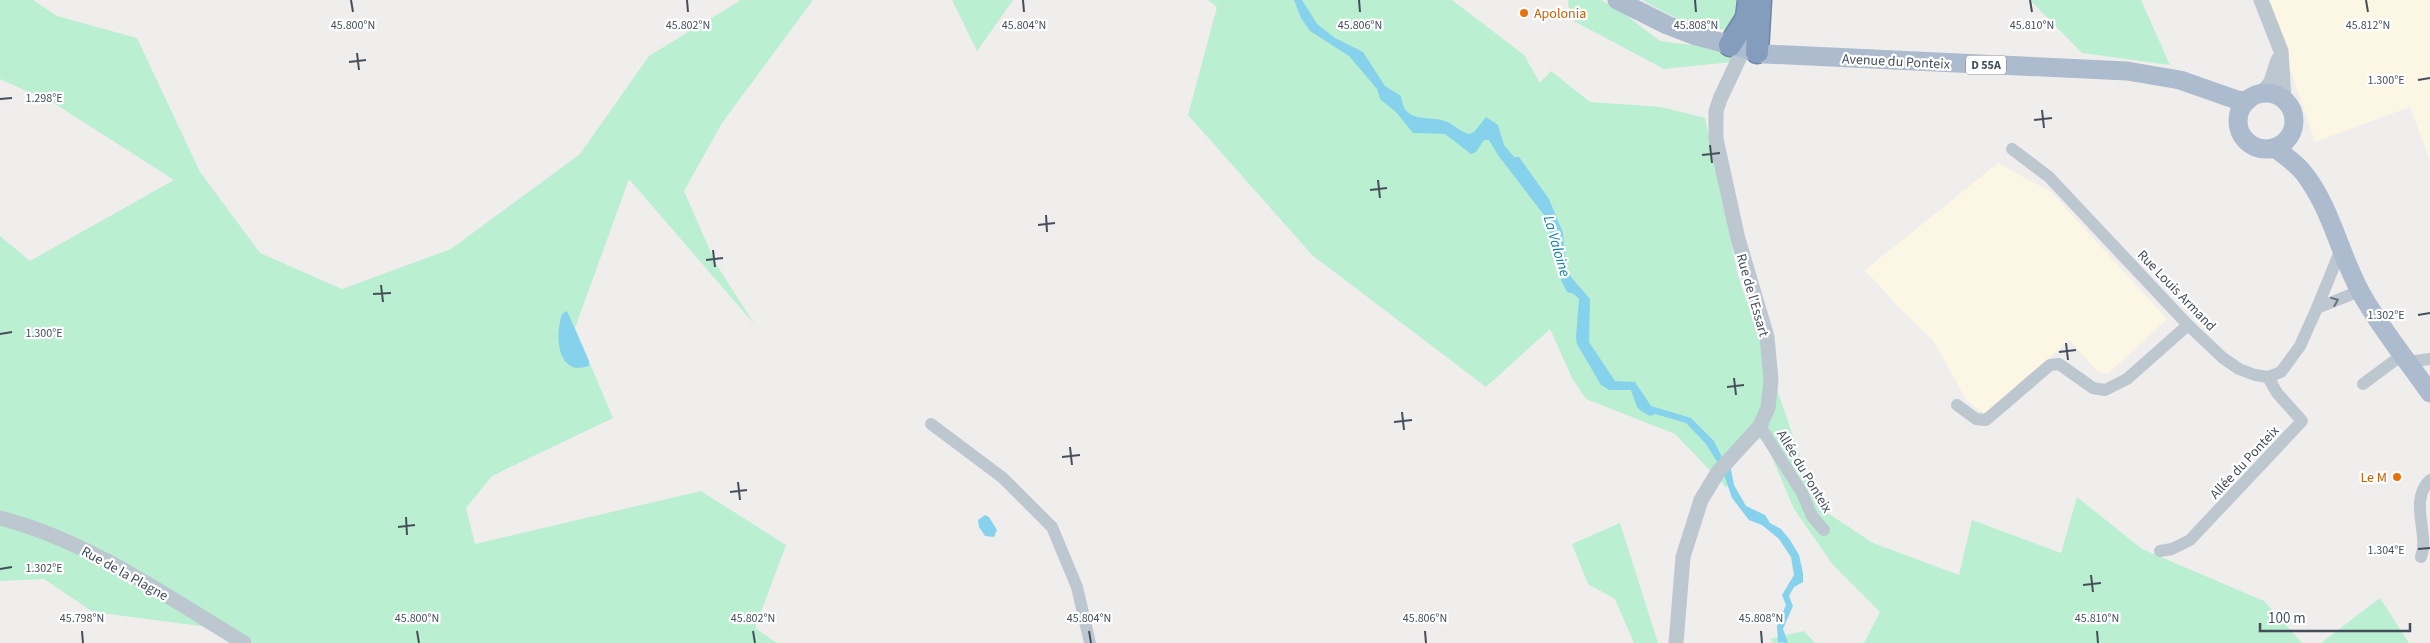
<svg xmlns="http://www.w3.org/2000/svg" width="2430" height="643" viewBox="0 0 2430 643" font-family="'Source Sans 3',sans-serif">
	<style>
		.commercial { fill: #fcf6e5 }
		.green { fill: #baefd1 }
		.water { fill: #86d2ed }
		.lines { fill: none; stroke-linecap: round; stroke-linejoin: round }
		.motorway-casing { stroke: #6f88a9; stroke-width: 25 }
		.minor { stroke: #bdc7d0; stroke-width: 12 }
		.tertiary { stroke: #bdc7d0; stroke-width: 15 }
		.primary { stroke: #acbbcd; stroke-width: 19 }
		.motorway { stroke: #849dbd; stroke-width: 22 }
		.oneway { stroke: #69737e }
		.ticks { fill: none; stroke: #454f5b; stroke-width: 2 }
		.food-dot { fill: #e8710a; stroke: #fff; stroke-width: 2 }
		.labels { text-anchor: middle; stroke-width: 4.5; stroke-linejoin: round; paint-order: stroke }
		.shield { fill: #fff; stroke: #7d848c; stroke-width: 1 }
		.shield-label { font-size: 12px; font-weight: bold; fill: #454f5b }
		.food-label { font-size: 14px; fill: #c56008; stroke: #fff; text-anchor: start }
		.street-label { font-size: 14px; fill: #454f5b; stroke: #fff }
		.water-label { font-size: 15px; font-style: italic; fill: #0a7fa8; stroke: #fff }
		.ticks-label { font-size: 12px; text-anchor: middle; fill: #454f5b; stroke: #fff; stroke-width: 4.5; stroke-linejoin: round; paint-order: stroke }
	</style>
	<rect width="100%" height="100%" fill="#f0eded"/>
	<g class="commercial">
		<path d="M2267,0H2430V161L2410,107L2315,142Z"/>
		<path d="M1998,163L2051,192L2167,319L2109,373H2099L2069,340L1987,416L1967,401L1933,340L1901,310L1865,270Z"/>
	</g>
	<g class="green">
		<path d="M0,0H33L57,16L137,38L200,172L260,253L342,289L451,249L580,154L649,56L741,0H813L722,123L684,191L716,264L755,325L629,179L575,328L613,418L492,476L466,508L475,544L701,491L786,545L755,628L777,643H253L231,630L93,612L44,579L0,581V236L30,261L174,180L57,105L0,79Z"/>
		<path d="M952,0H1013L977,51Z"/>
		<path d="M1208,0H1452L1524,55L1540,83L1551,71L1590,102L1661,107L1705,118L1738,276L1817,506L1873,543L1959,575L1972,520L2061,553L2077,497L2142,549L2264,601L2302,643H1864L1880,612L1833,565L1794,509L1765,441L1746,434L1732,450L1727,488L1675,434L1586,399L1572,378L1550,329L1486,387L1312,255L1188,115L1217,7Z"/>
		<path d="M1568,0H1601L1618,9L1660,41L1732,50L1731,62L1664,69L1570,19Z"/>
		<path d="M1642,0H1745L1730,29C1698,32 1670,15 1642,0Z"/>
		<path d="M2030,0H2141L2170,65L2082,53Z"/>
		<path d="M1620,523L1658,643H1634L1615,599L1588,584L1572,544Z"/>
		<path d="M2380,598L2409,643H2321Z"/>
		<path d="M1804,631L1815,643H1773L1770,639Z"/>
	</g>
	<g class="water">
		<path d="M1294,0H1302L1317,24L1335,38L1363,52L1385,86L1401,96C1404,124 1426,115 1445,121C1454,124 1460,132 1469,134L1474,132L1486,117L1498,125L1504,145L1514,157H1519L1549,199L1563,233L1566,265L1571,277L1590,299L1589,342L1615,381L1635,382L1651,406L1691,418L1714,441L1724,461L1718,463L1706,444L1686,423L1655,414L1650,416L1641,411L1637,407L1631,390H1609L1601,385L1577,344L1576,337L1579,299L1574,294L1567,292L1561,280L1559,261L1544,215L1498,155L1489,140H1484L1476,152L1471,154L1445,134L1413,133L1396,112L1380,99L1377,89L1349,56L1310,31L1301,18Z"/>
		<path d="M567,311L589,361V366C584,367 577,369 573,367C555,360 557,328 562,314Z"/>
		<path d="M1730,464L1734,485L1746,506L1765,515L1770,523L1781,529L1790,540L1799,555L1803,573V582L1794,587L1789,596L1793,606L1783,629L1788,643L1778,642L1777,626L1786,605L1782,595L1794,575L1791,557L1779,539L1762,525L1749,520L1732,498L1723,472Z"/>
		<path d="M985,515L989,517L997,530L994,537L985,536L979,527L978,520Z"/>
	</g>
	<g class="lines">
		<defs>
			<g id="motorway">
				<path d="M1730,45L1747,18L1749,1"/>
				<path d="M1757,52L1760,0"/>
			</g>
		</defs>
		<use href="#motorway" class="motorway-casing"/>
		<g class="minor">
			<path d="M2012,149L2049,177L2188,325L2223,358L2239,369L2255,375L2268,377L2281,372L2300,346L2317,308"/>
			<path d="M2341,249L2317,308L2360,291"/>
			<path d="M2407,362L2430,359"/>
			<path d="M2363,384L2402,355"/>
			<path d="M1957,405L1976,419L1986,420L2050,365L2059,364L2093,388L2105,390L2127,379L2188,325"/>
			<path d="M931,424L1003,478L1052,527L1077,587L1090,643"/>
			<path d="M1760,426L1802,493L1812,516L1824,530"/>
			<path d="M2160,551L2172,549L2190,540L2302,421L2277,393L2268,377"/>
			<path d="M2421,557C2430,534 2408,501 2430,480"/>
		</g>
		<g class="tertiary">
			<path d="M2261,0L2281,51L2284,99"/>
			<path d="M2262,93L2271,82L2278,60"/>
			<path d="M0,518C89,541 166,596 244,643"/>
			<path d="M1676,643L1683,557L1701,500L1718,472L1760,426L1768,408L1771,380L1767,337L1738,239L1716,139V111L1720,99L1744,48"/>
		</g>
		<g class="primary">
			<path d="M1617,0L1667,25L1693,35L1765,54L2127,71L2180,80L2237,100L2247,101"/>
			<circle cx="2266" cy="121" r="28"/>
			<path d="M2275,148C2286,157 2298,164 2306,176C2332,211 2340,255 2361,293C2381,329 2407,360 2430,393"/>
		</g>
		<use href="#motorway" class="motorway"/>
	</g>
	<defs><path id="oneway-chevron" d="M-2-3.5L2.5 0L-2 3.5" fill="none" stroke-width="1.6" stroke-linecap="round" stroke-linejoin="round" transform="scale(1.25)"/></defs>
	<use class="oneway" href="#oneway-chevron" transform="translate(2335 301) rotate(-22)"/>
	<path class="ticks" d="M351,0L353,12M687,0L688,12M1023,0L1024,12M1359,0L1360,12M1695,0L1696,12M2030,0L2032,12M2366,0L2368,12M357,53L359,70M349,62L366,60M2418,80L2430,78M0,99L12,98M2042,110L2044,128M2034,120L2052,118M1710,145L1712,163M1702,155L1720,153M1378,180L1380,198M1370,190L1387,188M1046,215L1047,232M1038,225L1055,223M713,250L715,267M706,260L723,258M381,285L383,302M373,294L391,293M2418,315L2430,313M0,334L12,332M2066,343L2068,360M2059,352L2076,350M1734,378L1736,395M1727,387L1744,385M1402,412L1404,430M1394,422L1412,420M1070,447L1072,465M1062,457L1080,455M738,482L740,500M730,492L747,490M406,517L407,535M398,527L415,525M2418,549L2430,548M0,569L12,567M2091,575L2093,592M2083,585L2101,583M82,631L83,643M417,631L419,643M753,631L755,643M1089,631L1091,643M1425,631L1426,643M1761,631L1762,643M2097,631L2098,643"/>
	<g class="food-dot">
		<circle cx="1524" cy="13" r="5"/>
		<circle cx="2397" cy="477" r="5"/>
	</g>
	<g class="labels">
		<rect class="shield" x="1966" y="55.5" width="40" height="19" rx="4"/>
		<g class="shield-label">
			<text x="1986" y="69">D 55A</text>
		</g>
		<g class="food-label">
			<text x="1534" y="18">Apolonia</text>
			<text x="2387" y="482" text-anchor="end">Le M</text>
		</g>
		<g class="street-label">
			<text transform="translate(1896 61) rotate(3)" y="5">Avenue du Ponteix</text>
			<text transform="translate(2177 290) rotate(46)" y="5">Rue Louis Armand</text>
			<text transform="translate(1753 295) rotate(74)" y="5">Rue de l'Essart</text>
			<text transform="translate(2244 462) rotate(-47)" y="5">Allée du Ponteix</text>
			<text transform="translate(1805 471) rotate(59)" y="5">Allée du Ponteix</text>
			<text transform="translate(125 573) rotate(29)" y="5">Rue de la Plagne</text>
		</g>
		<g class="water-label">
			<text transform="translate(1557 246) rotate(74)" y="5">La Valoine</text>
		</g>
	</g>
	<g class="ticks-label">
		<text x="353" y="29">45.800°N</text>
		<text x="688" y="29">45.802°N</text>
		<text x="1024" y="29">45.804°N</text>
		<text x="1360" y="29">45.806°N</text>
		<text x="1696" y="29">45.808°N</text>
		<text x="2032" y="29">45.810°N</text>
		<text x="2368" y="29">45.812°N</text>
		<text x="2386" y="84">1.300°E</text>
		<text x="44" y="102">1.298°E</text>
		<text x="2386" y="319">1.302°E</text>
		<text x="44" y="337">1.300°E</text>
		<text x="2386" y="554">1.304°E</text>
		<text x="44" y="572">1.302°E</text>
		<text x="82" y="622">45.798°N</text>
		<text x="417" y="622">45.800°N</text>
		<text x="753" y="622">45.802°N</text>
		<text x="1089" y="622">45.804°N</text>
		<text x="1425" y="622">45.806°N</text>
		<text x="1761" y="622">45.808°N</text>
		<text x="2097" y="622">45.810°N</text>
	</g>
	<path d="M2260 623v8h150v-8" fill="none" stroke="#454f5b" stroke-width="2.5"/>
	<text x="2268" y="623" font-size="15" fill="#454f5b" stroke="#ffffff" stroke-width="4" paint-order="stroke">100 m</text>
</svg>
